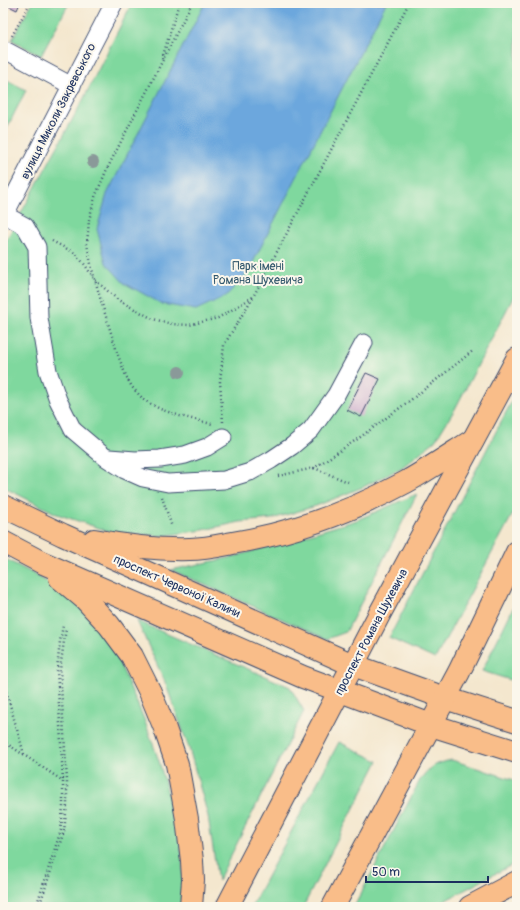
<svg xmlns="http://www.w3.org/2000/svg" width="520" height="910" viewBox="0 0 520 910" font-family="Pangolin,sans-serif">
	<style>
		.green { fill: #7fd89e; stroke: #4d847e }
		.water { fill: #6ca7dd; stroke: #446b9e }
		.building { fill: #c4a2c6 }
		.lines { fill: none; stroke-linecap: round; stroke-linejoin: round }
		.minor-casing { stroke: #3c4b6f; stroke-width: 19 }
		.major-casing { stroke: #3c4b6f; stroke-width: 24 }
		.path { stroke: #3c4b6f; stroke-width: 2.5; stroke-dasharray: 1 3; stroke-linecap: butt }
		.minor { stroke: #fff; stroke-width: 17 }
		.major { stroke: #f9bd89; stroke-width: 22 }
		.tree { fill: #8a9999 }
		.labels { text-anchor: middle; stroke-width: 4; stroke-linejoin: round; paint-order: stroke }
		.street-label { font-size: 12px; fill: #1b2f5e; stroke: #fbf7ec }
		.park-label { font-size: 12px; fill: #34596e; stroke: #fbf7ec }
	</style>
	<rect width="100%" height="100%" fill="#fbf7ec"/>
	<filter id="ink" filterUnits="userSpaceOnUse"><feTurbulence type="fractalNoise" baseFrequency=".025" numOctaves="2"/><feDisplacementMap in="SourceGraphic" scale="8" xChannelSelector="R" yChannelSelector="G"/><feConvolveMatrix kernelMatrix="1 2 1 2 8 2 1 2 1" color-interpolation-filters="sRGB"/></filter>
	<filter id="wash" filterUnits="userSpaceOnUse"><feTurbulence type="fractalNoise" baseFrequency=".012" numOctaves="4" result="noise"/><feDisplacementMap in="SourceGraphic" scale="16" xChannelSelector="R" yChannelSelector="G"/><feGaussianBlur stdDeviation="0.9" result="paint"/><feColorMatrix in="noise" values="0 0 0 0 0 0 0 0 0 0 0 0 0 0 0 0 0 1.4 0 .05"/><feComposite in="paint" operator="in"/></filter>
	<g filter="url(#wash)">
		<rect width="100%" height="100%" fill="#f4e7ce"/>
		<g class="green">
			<path d="M32,3H69L41,56L12,40Z"/>
			<path d="M132,3H517V290L455,409L435,441L401,468L363,487L316,506L272,519L240,522L203,530L162,536L111,532L57,514L3,487V246L83,100Z"/>
			<path d="M3,78L26,90L3,136Z"/>
			<path d="M517,391V506L435,659L389,638Z"/>
			<path d="M417,494L346,632L327,639L171,570L233,557L357,520Z"/>
			<path d="M3,558L34,574L63,592L85,611L113,648L144,719L159,761L173,812L182,854L183,875L180,907H3Z"/>
			<path d="M517,600V682L482,671Z"/>
			<path d="M137,621L290,687L304,711L218,881L208,816L189,748L165,682Z"/>
			<path d="M339,742L378,761L303,907H251Z"/>
			<path d="M452,760L517,781V862L433,907H354L421,778C432,766 436,763 452,760Z"/>
		</g>
		<path class="water" d="M205,3H386L248,272L226,296L196,310L162,304L124,283L106,263L97,229L107,194Z"/>
		<g id="blocks">
			<g class="building">
				<path d="M3,3H20L17,10Z"/>
				<path d="M366,373L380,379L361,417L347,410Z"/>
			</g>
		</g>
	</g>
	<g filter="url(#ink)">
		<use href="#blocks" fill-opacity="0" stroke="#3c4b6f" stroke-width="1"/>
		<g class="lines">
			<defs>
				<g id="minor">
					<path d="M3,49L72,86"/>
					<path d="M5,215L25,226L37,247L39,318L48,371L58,400L73,430L105,457L125,470L143,478L168,483L224,480L250,472L271,460L292,446L311,430L336,395L364,343"/>
					<path d="M3,218L114,3"/>
					<path d="M109,458L135,460L160,459L185,455L207,447L223,437"/>
				</g>
				<g id="major">
					<path d="M3,506L63,535L353,665L445,698L517,721"/>
					<path d="M94,540C126,546 158,550 190,549C206,549 222,545 238,542C296,532 354,510 406,482C429,469 451,454 473,440"/>
					<path d="M3,542L41,562L303,677L431,725L517,752"/>
					<path d="M60,578L85,599L109,625L132,656L150,692L164,726L177,764L187,819L192,861L193,880L191,907"/>
					<path d="M227,907L379,615L517,359"/>
					<path d="M333,907L459,672L517,552"/>
					<path d="M470,907L517,882"/>
				</g>
			</defs>
			<use href="#minor" class="minor-casing"/>
			<use href="#major" class="major-casing"/>
			<g class="path">
				<path d="M192,3L107,169L95,197L89,220L87,244L92,269L101,301L118,355L126,376L132,387L144,400L160,409L180,416L212,424"/>
				<path d="M12,36L30,3"/>
				<path d="M162,59L179,3"/>
				<path d="M52,241L75,253L85,265L95,280L118,300L153,319L172,324L189,325L218,318L253,297"/>
				<path d="M223,422L220,382L224,345L253,297L409,3"/>
				<path d="M314,468L348,482"/>
				<path d="M278,476L314,468L359,438L416,396L474,350"/>
				<path d="M162,497L172,527"/>
				<path d="M3,680L24,754"/>
				<path d="M3,741L63,781"/>
				<path d="M36,907L61,830L63,806V781L57,669L60,641L63,626"/>
				<path d="M39,907L64,831L67,805V781L60,670L64,641L66,629"/>
			</g>
			<use href="#minor" class="minor"/>
			<use href="#major" class="major"/>
		</g>
		<g class="tree">
			<circle cx="93" cy="162" r="6"/>
			<circle cx="179" cy="372" r="6"/>
		</g>
	</g>
	<g class="labels">
		<g class="street-label">
			<text transform="translate(58 111) rotate(-63)" y="4">вулиця Миколи Закревського</text>
			<text transform="translate(177 586) rotate(24)" y="4">проспект Червоної Калини</text>
			<text transform="translate(371 632) rotate(-62)" y="4">проспект Романа Шухевича</text>
		</g>
		<g class="park-label">
			<text x="258" y="270">Парк імені<tspan x="258" dy="14">Романа Шухевича</tspan></text>
		</g>
	</g>
	<rect width="520" height="910" fill="none" stroke="#fbf7ec" stroke-width="16"/>
	<path d="M366 876v6h122v-6" fill="none" stroke="#1b2f5e" stroke-width="2"/>
	<text x="372" y="876" font-size="12" fill="#1b2f5e" stroke="#fbf7ec" stroke-width="3" paint-order="stroke">50 m</text>
</svg>
